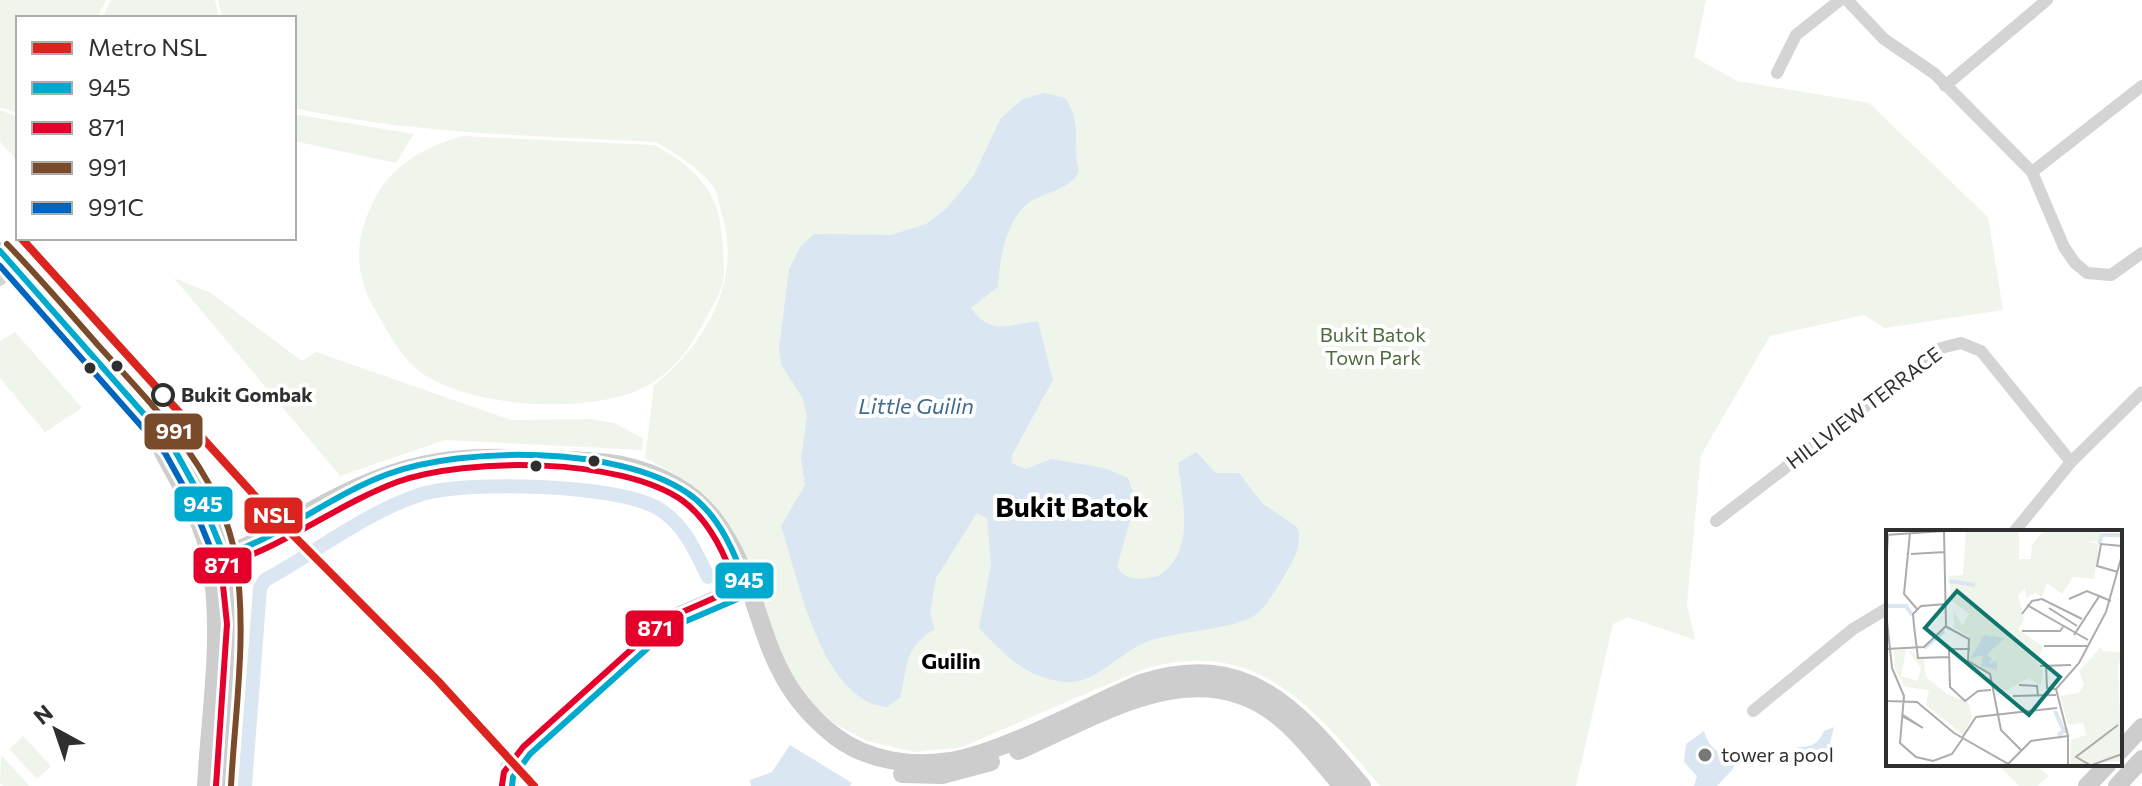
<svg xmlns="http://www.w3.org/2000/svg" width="2142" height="786" viewBox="0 0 2142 786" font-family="Commissioner,sans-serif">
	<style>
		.green { fill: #f0f5ec }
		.water { fill: #dae6f1 }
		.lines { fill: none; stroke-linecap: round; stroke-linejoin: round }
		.canal { stroke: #dae6f1; stroke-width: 14 }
		.street { stroke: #d4d4d4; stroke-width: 12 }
		.secondary { stroke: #cdcdcd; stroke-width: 18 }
		.bus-1-casing { stroke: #fff; stroke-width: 12 }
		.bus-2-casing { stroke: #fff; stroke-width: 12 }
		.bus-3-casing { stroke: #fff; stroke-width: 12 }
		.bus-4-casing { stroke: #fff; stroke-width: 12 }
		.bus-1 { stroke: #00a9ce; stroke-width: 6 }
		.bus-2 { stroke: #e4002b; stroke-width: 6 }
		.bus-3 { stroke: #7a4b2a; stroke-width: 6 }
		.bus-4 { stroke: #0065bd; stroke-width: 6 }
		.metro-1-casing { stroke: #fff; stroke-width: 14 }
		.metro-1 { stroke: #dc241f; stroke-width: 8 }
		.bus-dot { fill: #2f2f2f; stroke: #fff; stroke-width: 3 }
		.stop-dot { fill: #fff; stroke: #2f2f2f; stroke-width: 4 }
		.poi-dot { fill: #787878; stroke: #fff; stroke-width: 3 }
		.labels { text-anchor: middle; stroke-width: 8; stroke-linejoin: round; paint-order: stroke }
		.park-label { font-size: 20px; fill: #4f693d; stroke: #fff }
		.stop-label { font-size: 20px; font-weight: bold; fill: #2f2f2f; stroke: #fff; text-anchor: start }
		.street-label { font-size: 20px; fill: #2f2f2f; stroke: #fff }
		.poi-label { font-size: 20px; fill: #2f2f2f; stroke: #fff; text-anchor: start }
		.water-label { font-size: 22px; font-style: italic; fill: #3f6b8f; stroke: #fff }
		.neighbourhood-label { font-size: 22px; font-weight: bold; fill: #000; stroke: #fff }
		.district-label { font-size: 28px; font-weight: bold; fill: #000; stroke: #fff }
		.inset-river { fill: none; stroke: #dae6f1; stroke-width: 4 }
		.inset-road { fill: none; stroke: #acacac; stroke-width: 2 }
		.view { fill: #0f766e; fill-opacity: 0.15; stroke: #0f766e; stroke-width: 4 }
		.inset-edge { fill: none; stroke: #2f2f2f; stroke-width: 4 }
		.line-badge { stroke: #fff; stroke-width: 3 }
		.badge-label { font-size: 22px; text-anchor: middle; font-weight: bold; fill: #fff }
	</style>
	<rect width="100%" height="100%" fill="#fff"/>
	<g class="green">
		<path d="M0,0H106L97,18H18V113L0,107Z"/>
		<path d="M111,0H215L219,18H102Z"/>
		<path d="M218,0H1706L1694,57L1737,81L1869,103L1988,217L2003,310L1885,328L1864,315L1770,336L1701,455L1687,605L1695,640L1628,617L1613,624L1576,786H1380C1313,708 1257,634 1141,670L962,747L914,752L867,741L835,724L808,700L788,670L736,539L722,516L684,479L645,458L654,385C704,345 741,285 723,218C720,210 719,196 714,188C702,170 675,153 656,142C535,136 413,134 294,108V18H222Z"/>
		<path d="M0,110L18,117V161L0,142Z"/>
		<path d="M294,114L414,134L396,163L294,141Z"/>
		<path d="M462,136L655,145C716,181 723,205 724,274C724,290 710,310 703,324C690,348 676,368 652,383C599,416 475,409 423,374C403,360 391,337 379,317C361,288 353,257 364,225C380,173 411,152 462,136Z"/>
		<path d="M174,278L211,293L302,361L316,352L511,420L591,419L614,423L643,438L642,450L445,440L340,476Z"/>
		<path d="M15,332L82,408L45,432L0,378V341Z"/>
		<path d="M23,736L51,766L37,779L9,749Z"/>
		<path d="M1,755L29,785L28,786H3L0,783Z"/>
		<path d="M1997,764H2036L2048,776L2038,786H2019Z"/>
	</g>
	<g class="water">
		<path d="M1044,93L1065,98C1083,124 1072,144 1079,171C1071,191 1042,192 1027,204C1006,221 999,262 998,287L971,308C991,336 1009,325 1038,321L1053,380L1012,455V463L1026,469L1051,459L1104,468L1128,478L1136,501L1117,566C1123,581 1143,580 1158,576C1197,551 1182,503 1178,463L1196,452L1216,473H1239L1262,503L1297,527C1303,541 1294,561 1286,573C1278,586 1269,603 1258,613C1238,630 1174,631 1146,642C1119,653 1095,685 1065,682C1027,679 1004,654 979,628L991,564L987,519L977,513L936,578L930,613L935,629C903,648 908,667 900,698L887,707C821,701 798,578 781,526L805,485L801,458L807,417L803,399L781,364L779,348L789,270L800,247L814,234L891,235L926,224L947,208L974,175L1001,118L1023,99Z"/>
		<path d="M1834,727L1829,747L1820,759L1794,752L1798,747C1812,747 1818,744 1824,731Z"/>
		<path d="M1704,731C1708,746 1717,754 1732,756L1731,761L1737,760L1733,769L1717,786H1694L1697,776L1684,762L1686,744Z"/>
		<path d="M790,745L852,783L850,786H751L750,780L772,772Z"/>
	</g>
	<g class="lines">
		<path class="canal" d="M245,786L260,588L265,580C315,553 365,513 419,495C464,480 620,484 659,509C684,524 696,552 708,577"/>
		<g class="street">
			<path d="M1847,0L1884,39L1935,74L2032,172L2064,247L2075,263L2087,273L2111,275L2142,253"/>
			<path d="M1777,73L1796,35L1840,0"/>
			<path d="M1945,86L2047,0"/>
			<path d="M2032,172L2142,86"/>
			<path d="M0,280L14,266"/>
			<path d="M1716,521L1941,348L1961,343L1981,351L2071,462"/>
			<path d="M2014,532L2071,462L2142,392"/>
			<path d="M1753,711L1853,629L1888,608"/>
			<path d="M503,786L506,767L523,748L675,614L746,583"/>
			<path d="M512,786L513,777L530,754L670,628L749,594"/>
		</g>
		<g class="secondary">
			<path d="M0,251C28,280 54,311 81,341C132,399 211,477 225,556C236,627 224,714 221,786"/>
			<path d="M163,452C181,486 203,520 210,559C224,633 210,711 206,786"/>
			<path d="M210,559C255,548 288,522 329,501C408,459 456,455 544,459C570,460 597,460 622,465C658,473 692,490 714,519C770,594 751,672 836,737C868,761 912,767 951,761C1007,751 1087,706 1141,683C1249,648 1299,712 1362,786"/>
			<path d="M1018,751C1097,717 1193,652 1275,714C1301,734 1321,762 1342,786"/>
			<path d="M2120,751L2142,727"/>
			<path d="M902,774L942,775L991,762"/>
			<path d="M2087,786L2108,764"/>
			<path d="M2117,786L2142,759"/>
		</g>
		<defs>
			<path id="bus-1" d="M0,251L173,447L199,494L224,555C283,536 331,495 388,474C465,446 616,446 686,492C720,514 737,557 749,594L670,628L530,754L513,777L512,786"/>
			<path id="bus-2" d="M216,786L227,624L221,566C284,547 336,505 397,482C467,457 621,457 683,501C711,522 726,557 737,588L664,620L523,747L504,772L502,785"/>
			<path id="bus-3" d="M7,244C38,276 67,310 97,344C151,404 220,471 235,555C248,630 235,711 231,786"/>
			<path id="bus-4" d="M0,266L165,453L190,498L215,559"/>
		</defs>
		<use href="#bus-1" class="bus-1-casing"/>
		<use href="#bus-2" class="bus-2-casing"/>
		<use href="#bus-3" class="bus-3-casing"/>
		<use href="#bus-4" class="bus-4-casing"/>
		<use href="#bus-1" class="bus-1"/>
		<use href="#bus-2" class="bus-2"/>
		<use href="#bus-3" class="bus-3"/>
		<use href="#bus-4" class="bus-4"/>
		<defs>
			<path id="metro-1" d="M21,238L265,507L438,681L534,786"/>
		</defs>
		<use href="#metro-1" class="metro-1-casing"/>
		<use href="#metro-1" class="metro-1"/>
	</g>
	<g class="bus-dot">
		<circle cx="117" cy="366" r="7"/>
		<circle cx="90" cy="368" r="7"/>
		<circle cx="594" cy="461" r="7"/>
		<circle cx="536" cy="466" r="7"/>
	</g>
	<circle class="stop-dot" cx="163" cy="395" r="10"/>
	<circle class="poi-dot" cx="1705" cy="755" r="8"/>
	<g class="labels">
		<g class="park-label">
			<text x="1373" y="342">Bukit Batok<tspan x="1373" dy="23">Town Park</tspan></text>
		</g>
		<g class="stop-label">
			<text x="181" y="402">Bukit Gombak</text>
		</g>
		<g class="street-label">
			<text transform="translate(1864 408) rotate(-37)" y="7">HILLVIEW TERRACE</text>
		</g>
		<g class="poi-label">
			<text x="1721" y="762">tower a pool</text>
		</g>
		<g class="water-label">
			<text x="916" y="414">Little Guilin</text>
		</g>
		<g class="neighbourhood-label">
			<text x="951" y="669">Guilin</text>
		</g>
		<g class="district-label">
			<text x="1072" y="517">Bukit Batok</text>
		</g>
	</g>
	<g transform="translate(1886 530)">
		<rect width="236" height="236" fill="#fff"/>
		<path d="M80,1H133V29H145L146,14L158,1H214V11L201,12L213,14L208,49L187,47L176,64L161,53L156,67L149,62L140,69L139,58L132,65L138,89L132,100L157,116L151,132L157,141L155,156L143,148L110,166L106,148L84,133V108L68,97V81L76,96L83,84L66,71L63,46L77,45ZM216,116V121L236,122L232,138L236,231L184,235L185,210L200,205L197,193L182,195L174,166L193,163L198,154L193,141ZM21,119L38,129L40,147L61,164L82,172L86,187L77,205L40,175L43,160L19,157L9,139L8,120H20L15,146L31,151L35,138Z" fill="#f0f5ec"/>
		<path d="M98,105L119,108L101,124L106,129L102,134L111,131V140L95,136L97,125L84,129Z" fill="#dae6f1"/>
		<path class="inset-river" d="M213,14L216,5H236M63,51L89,55M0,76H20L26,85M38,118L58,101M169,181L178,201L172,205"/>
		<path class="inset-road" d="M24,3L18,64L31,79M0,5L58,1M25,24L59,22M0,39L2,5M232,42L211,36L215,14L236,16M183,69L201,61L225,71M61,74L35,76L27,84L28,96L32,128L64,127M141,75L202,110M163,78L191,96M0,82L6,138L18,166L14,213L30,227L47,231L66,224L77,208M136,84L146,71L156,69L196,89M59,96L83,109L82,131L104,144L115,200L136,221M136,101H174L177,97M188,105L214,65M158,116H201M0,119L38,117L60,96L58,1M84,119H63L64,157L79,171L92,161L105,160M160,135L161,158L170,159M154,136L185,135M133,155L151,156L152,166M127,166L170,165M0,171L31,172L68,203L124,235M16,186L37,198L17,185M76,208L90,187L171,178M122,234L145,211L182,206M182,235V206L170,159L193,133L220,82L236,25M204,235L190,227L232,195M206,235L236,224"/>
		<path class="view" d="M71,61L174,147L143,185L39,98Z"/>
		<rect width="236" height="236" class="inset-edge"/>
	</g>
	<g class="line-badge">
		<rect x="143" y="412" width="61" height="39" rx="8" fill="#7a4b2a"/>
		<rect x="173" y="485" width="61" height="38" rx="8" fill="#00a9ce"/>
		<rect x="243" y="496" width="61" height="39" rx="8" fill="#dc241f"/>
		<rect x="192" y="546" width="61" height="39" rx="8" fill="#e4002b"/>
		<rect x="714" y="561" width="61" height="39" rx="8" fill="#00a9ce"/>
		<rect x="624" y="609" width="61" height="39" rx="8" fill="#e4002b"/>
	</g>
	<g class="badge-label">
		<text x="174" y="439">991</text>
		<text x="203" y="512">945</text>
		<text x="274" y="523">NSL</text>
		<text x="222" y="573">871</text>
		<text x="744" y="588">945</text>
		<text x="655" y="636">871</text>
	</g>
	<rect x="16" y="16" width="280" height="224" fill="#ffffff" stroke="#acacac" stroke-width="2"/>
	<rect x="32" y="42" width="40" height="12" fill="#dc241f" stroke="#acacac" stroke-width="2"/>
	<text x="88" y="56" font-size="24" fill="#2f2f2f">Metro NSL</text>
	<rect x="32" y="82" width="40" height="12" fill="#00a9ce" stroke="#acacac" stroke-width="2"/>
	<text x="88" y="96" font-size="24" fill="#2f2f2f">945</text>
	<rect x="32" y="122" width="40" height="12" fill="#e4002b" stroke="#acacac" stroke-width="2"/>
	<text x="88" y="136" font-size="24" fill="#2f2f2f">871</text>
	<rect x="32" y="162" width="40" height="12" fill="#7a4b2a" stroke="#acacac" stroke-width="2"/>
	<text x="88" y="176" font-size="24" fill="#2f2f2f">991</text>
	<rect x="32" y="202" width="40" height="12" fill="#0065bd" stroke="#acacac" stroke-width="2"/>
	<text x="88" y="216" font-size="24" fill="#2f2f2f">991C</text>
	<g transform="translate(56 730) rotate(320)" stroke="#ffffff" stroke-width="6" paint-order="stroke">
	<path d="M0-6L14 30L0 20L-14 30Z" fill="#2f2f2f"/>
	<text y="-12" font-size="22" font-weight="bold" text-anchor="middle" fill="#2f2f2f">N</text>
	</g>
</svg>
